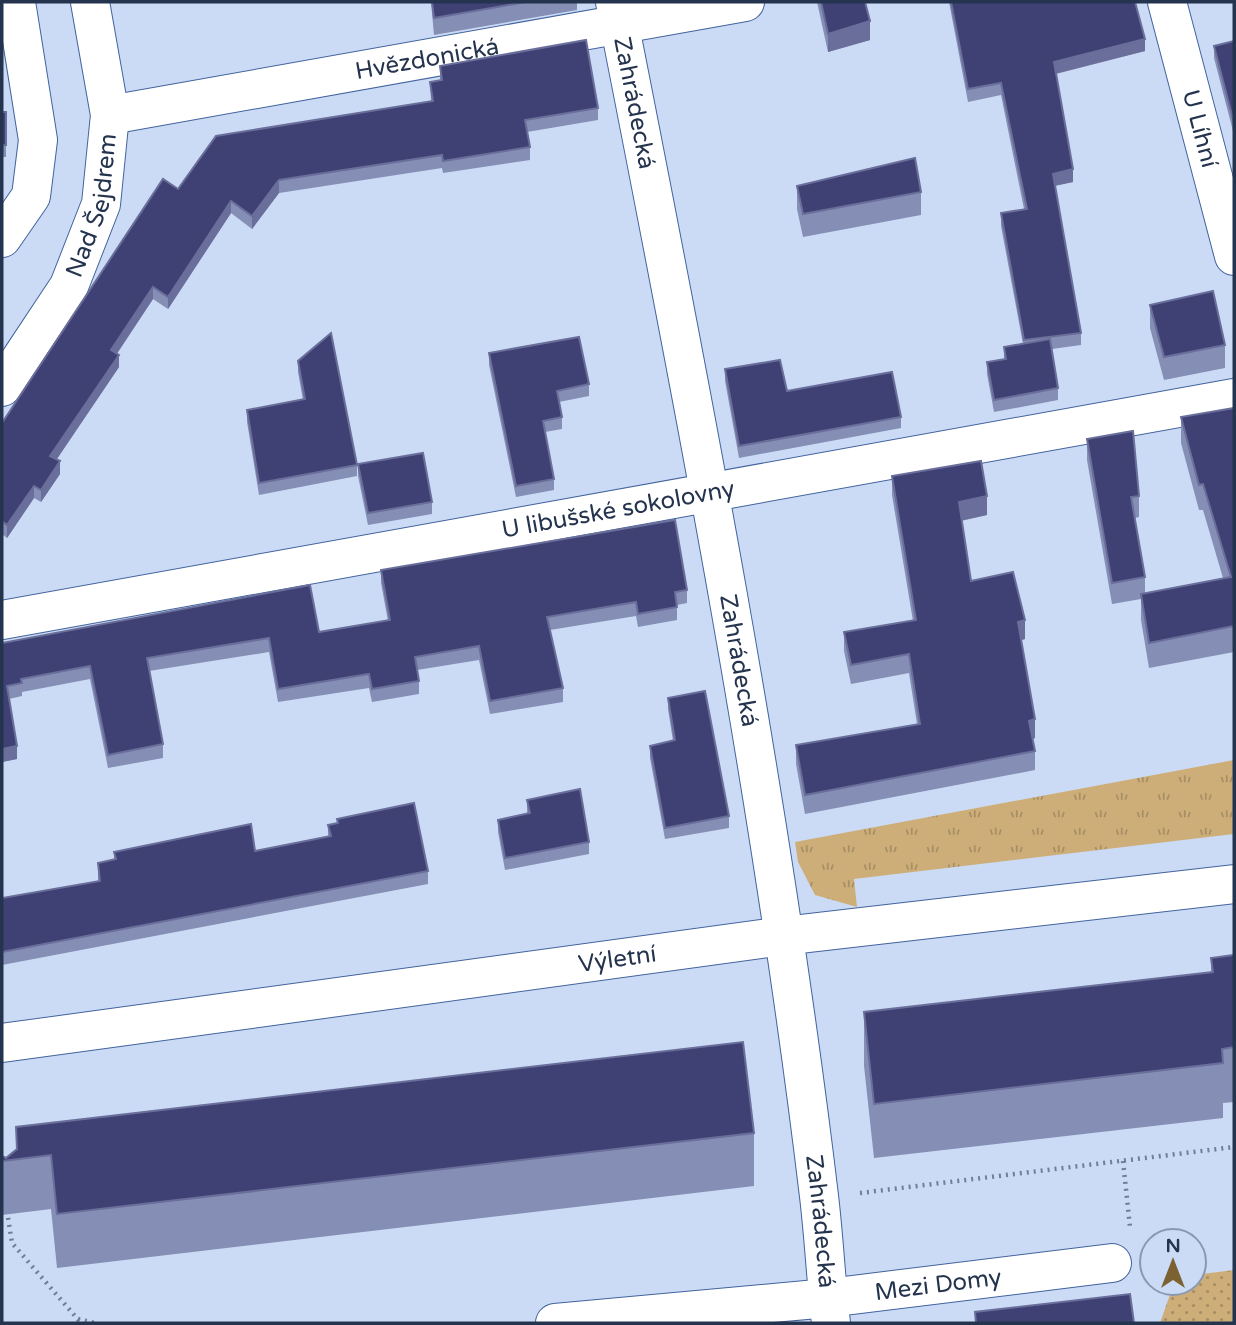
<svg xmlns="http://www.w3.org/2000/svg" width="1236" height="1325" viewBox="0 0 1236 1325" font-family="'Varela Round',sans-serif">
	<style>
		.grass { fill: url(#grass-tufts) }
		.park { fill: url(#park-dots) }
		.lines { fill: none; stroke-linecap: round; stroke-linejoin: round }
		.minor-casing { stroke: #42639d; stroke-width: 40 }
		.path { stroke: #707f99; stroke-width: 4.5; stroke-dasharray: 2 5; stroke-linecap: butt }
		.minor { stroke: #fff; stroke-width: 38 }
		.wall { fill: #858eb4 }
		.shaded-wall { fill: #696e9a }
		.building { fill: #3f4073; stroke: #696e9a; stroke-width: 2 }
		.labels { text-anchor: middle; stroke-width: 7; stroke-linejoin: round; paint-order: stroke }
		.street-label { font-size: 24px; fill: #25344e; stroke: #cbdbf5 }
	</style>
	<defs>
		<pattern id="grass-tufts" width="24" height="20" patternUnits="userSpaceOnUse" patternTransform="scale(1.75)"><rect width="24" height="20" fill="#ceae78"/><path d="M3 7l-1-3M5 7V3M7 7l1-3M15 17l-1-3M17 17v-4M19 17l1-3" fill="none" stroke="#a78e65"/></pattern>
		<pattern id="park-dots" width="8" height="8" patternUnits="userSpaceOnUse" patternTransform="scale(1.75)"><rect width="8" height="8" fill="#ceae78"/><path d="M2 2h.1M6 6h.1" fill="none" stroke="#a78e65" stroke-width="1.8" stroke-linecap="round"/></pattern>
	</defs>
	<rect width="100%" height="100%" fill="#cbdbf5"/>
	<path class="grass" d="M1234,760V834L854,879L857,907L815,895L798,862L795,842Z"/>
	<path class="park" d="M1234,1270V1323H1160L1174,1283H1194V1275Z"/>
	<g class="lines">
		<defs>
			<g id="minor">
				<path id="s1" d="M615,2C693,397 771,796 819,1196C824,1238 826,1281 831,1323"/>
				<path id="s2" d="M1167,2L1234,256"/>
				<path id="s3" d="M110,115L745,2"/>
				<path d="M2,238L31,196L38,140L16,2"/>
				<path id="s4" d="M2,387L69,286L101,204L110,115L90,2"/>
				<path id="s5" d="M2,620L1234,398"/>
				<path id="s6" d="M2,1043L783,936L1234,884"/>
				<path id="s7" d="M555,1323L828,1298L1112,1263"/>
			</g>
		</defs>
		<use href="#minor" class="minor-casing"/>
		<g class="path">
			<path d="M1123,1161L1130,1227"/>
			<path d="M860,1193L1234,1147"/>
			<path d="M7,1211L12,1243L81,1323"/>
			<path d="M78,1319L95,1323"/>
		</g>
		<use href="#minor" class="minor"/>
	</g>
	<g class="wall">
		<path d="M431,2H577V10L434,35Z"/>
		<path d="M817,2H865L870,40L828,52Z"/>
		<path d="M949,2H1135L1145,51L1056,74L1073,182L1055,186L1081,333V345L1052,349L1058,388V400L994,412L987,374V362L1004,359V347L1023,344L1001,226V213L1024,209L1001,95L968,102Z"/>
		<path d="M1234,41V135L1214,58V46Z"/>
		<path d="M440,66L598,108V120L527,132L530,147V160L443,173L442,168L279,193L252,229L231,213L168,309L153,299L117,354L119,367L57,459L60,474L41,502L34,498L7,538L2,534V423L178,189L431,101L430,82L440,80Z"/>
		<path d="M2,112L6,145V157H2Z"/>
		<path d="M797,186L921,192V215L803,237L797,209Z"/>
		<path d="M1150,305L1225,345V368L1164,380L1150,328Z"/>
		<path d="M489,353L589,384V396L559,402L562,417V429L545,432L554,479V490L516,497L489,365Z"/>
		<path d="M298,361L357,465V476L259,495L247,422V410L303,400L298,372Z"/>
		<path d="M725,369L787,391L901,417V428L739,458L725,381Z"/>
		<path d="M1234,408V652L1149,668L1141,620V599L1112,604L1087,460V439L1139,496V517L1135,518L1145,577V593L1223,578L1203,510H1199L1181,443V417Z"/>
		<path d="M358,464L432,502V514L368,525L358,476Z"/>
		<path d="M892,476L987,515L961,521L971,581L1025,639L1021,640L1035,738L1033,739L1035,751V770L805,814L796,764V745L917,724L909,673L851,684L844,651V632L913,621L892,495Z"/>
		<path d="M381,570L687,590V603L677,605V620L638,627L636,616L550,630L563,688V702L490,714L479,660L417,670L419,681V694L372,702L369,688L278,702L269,652L149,671L163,744V758L108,768L90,679L22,692V696L9,699L17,759L2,762V643L319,632L388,621L381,583Z"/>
		<path d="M668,698L729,816V828L665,839L650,758V746L673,741L668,709Z"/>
		<path d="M527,800L589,842V854L505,870L498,832V820L527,813Z"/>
		<path d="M337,819L428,871V884L2,965V898L98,881V863L114,860V852L255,851L328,836V825L337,823Z"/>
		<path d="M1234,955V1102L1223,1103V1118L874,1158L864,1066V1012L1211,972V958Z"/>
		<path d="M16,1127L754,1133V1186L57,1268L51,1209L2,1215V1156L6,1158L16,1150Z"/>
	</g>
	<g class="shaded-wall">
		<path d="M870,21V40L828,52V34Z"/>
		<path d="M1145,39V51L1054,74V62Z"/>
		<path d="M1073,169V182L1053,186V174Z"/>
		<path d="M279,180V193L252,229V216Z"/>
		<path d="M231,201V213L168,309V297Z"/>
		<path d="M153,287V299L111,362V350Z"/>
		<path d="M119,355V367L50,469V456Z"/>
		<path d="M60,461V474L41,502V490Z"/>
		<path d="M34,486V498L7,538V525Z"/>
		<path d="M987,496V515L959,521V502Z"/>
		<path d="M1025,620V639L1018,641V622Z"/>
		<path d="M1035,719V738L1029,740V721Z"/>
		<path d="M17,746V759L2,762V749Z"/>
	</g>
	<g class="building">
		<path d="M432,2H526L434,18Z"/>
		<path d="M821,2H865L870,21L828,34Z"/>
		<path d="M951,2H1135L1145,39L1054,62L1073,169L1053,174L1081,333L1024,340L1001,213L1027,209L1001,83L968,89Z"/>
		<path d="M586,40L598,108L525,120L530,147L443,161L442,155L279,180L252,216L231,201L168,297L153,287L111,350L119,355L50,456L60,461L41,490L34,486L7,525L2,521V423L163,179L178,189L216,136L433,101L430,82L442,80L440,66Z"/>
		<path d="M1234,41V123L1214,46Z"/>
		<rect x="2" y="112" width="4" height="33"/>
		<path d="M915,158L921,192L803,214L797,186Z"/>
		<path d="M1213,291L1225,345L1164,357L1150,305Z"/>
		<path d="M331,333L357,465L259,483L247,410L305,399L298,361Z"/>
		<path d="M579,337L589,384L557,391L562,417L543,421L554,479L516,486L489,353Z"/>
		<path d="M1050,339L1058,388L994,400L987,362L1006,359L1004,347Z"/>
		<path d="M780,360L787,391L892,372L901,417L739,446L725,369Z"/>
		<path d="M1234,408V626L1149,643L1141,594L1231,577L1203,484L1199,485L1181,417Z"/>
		<path d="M1133,431L1139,496L1131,497L1145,577L1112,583L1087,439Z"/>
		<path d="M423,453L432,502L368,513L358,464Z"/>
		<path d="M981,461L987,496L959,502L971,581L1013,572L1025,620L1018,622L1035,719L1029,721L1035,751L805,795L796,745L920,724L909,654L851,665L844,632L916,620L892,476Z"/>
		<path d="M675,520L687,590L675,592L677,607L638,614L636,602L547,617L563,688L490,701L479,646L415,657L419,681L372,689L369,674L278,689L269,638L147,658L163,744L108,755L90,666L21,679L22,683L7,686L17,746L2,749V643L310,585L319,632L390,620L381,570Z"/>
		<path d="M705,691L729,816L665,828L650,746L675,740L668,698Z"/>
		<path d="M580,789L589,842L505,858L498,820L530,813L527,800Z"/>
		<path d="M414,803L428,871L2,952V898L100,881L98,863L116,859L114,852L251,824L255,851L331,836L328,825L338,823L337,819Z"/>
		<path d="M1234,955V1047L1222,1049L1223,1063L874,1104L864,1012L1213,972L1211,958Z"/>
		<path d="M743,1042L754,1133L57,1214L51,1155L2,1161V1156L6,1158L17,1149L16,1127Z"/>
		<path d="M1130,1294L1134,1323H976L975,1312Z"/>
	</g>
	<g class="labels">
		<g class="street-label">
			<text dy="8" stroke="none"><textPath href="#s3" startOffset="322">Hvězdonická</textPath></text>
			<text dy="8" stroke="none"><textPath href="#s1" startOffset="103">Zahrádecká</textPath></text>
			<text dy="8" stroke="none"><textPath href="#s2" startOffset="131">U Líhní</textPath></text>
			<text dy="8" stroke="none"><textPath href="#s4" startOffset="206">Nad Šejdrem</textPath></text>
			<text dy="8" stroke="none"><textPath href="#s5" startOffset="626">U libušské sokolovny</textPath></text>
			<text dy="8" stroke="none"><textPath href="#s1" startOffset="670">Zahrádecká</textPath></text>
			<text dy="8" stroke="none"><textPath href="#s6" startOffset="621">Výletní</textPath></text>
			<text dy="8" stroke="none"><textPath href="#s1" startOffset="1237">Zahrádecká</textPath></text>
			<text dy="8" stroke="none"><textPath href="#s7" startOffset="385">Mezi Domy</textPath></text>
		</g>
	</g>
	<rect width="1236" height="1325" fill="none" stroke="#25344e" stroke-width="7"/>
	<g transform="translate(1173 1262)"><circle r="33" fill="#cbdbf5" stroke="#8998b2" stroke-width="2"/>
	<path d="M0-5L12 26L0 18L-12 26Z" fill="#7c6233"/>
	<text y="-10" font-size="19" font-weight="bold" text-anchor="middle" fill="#25344e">N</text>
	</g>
</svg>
